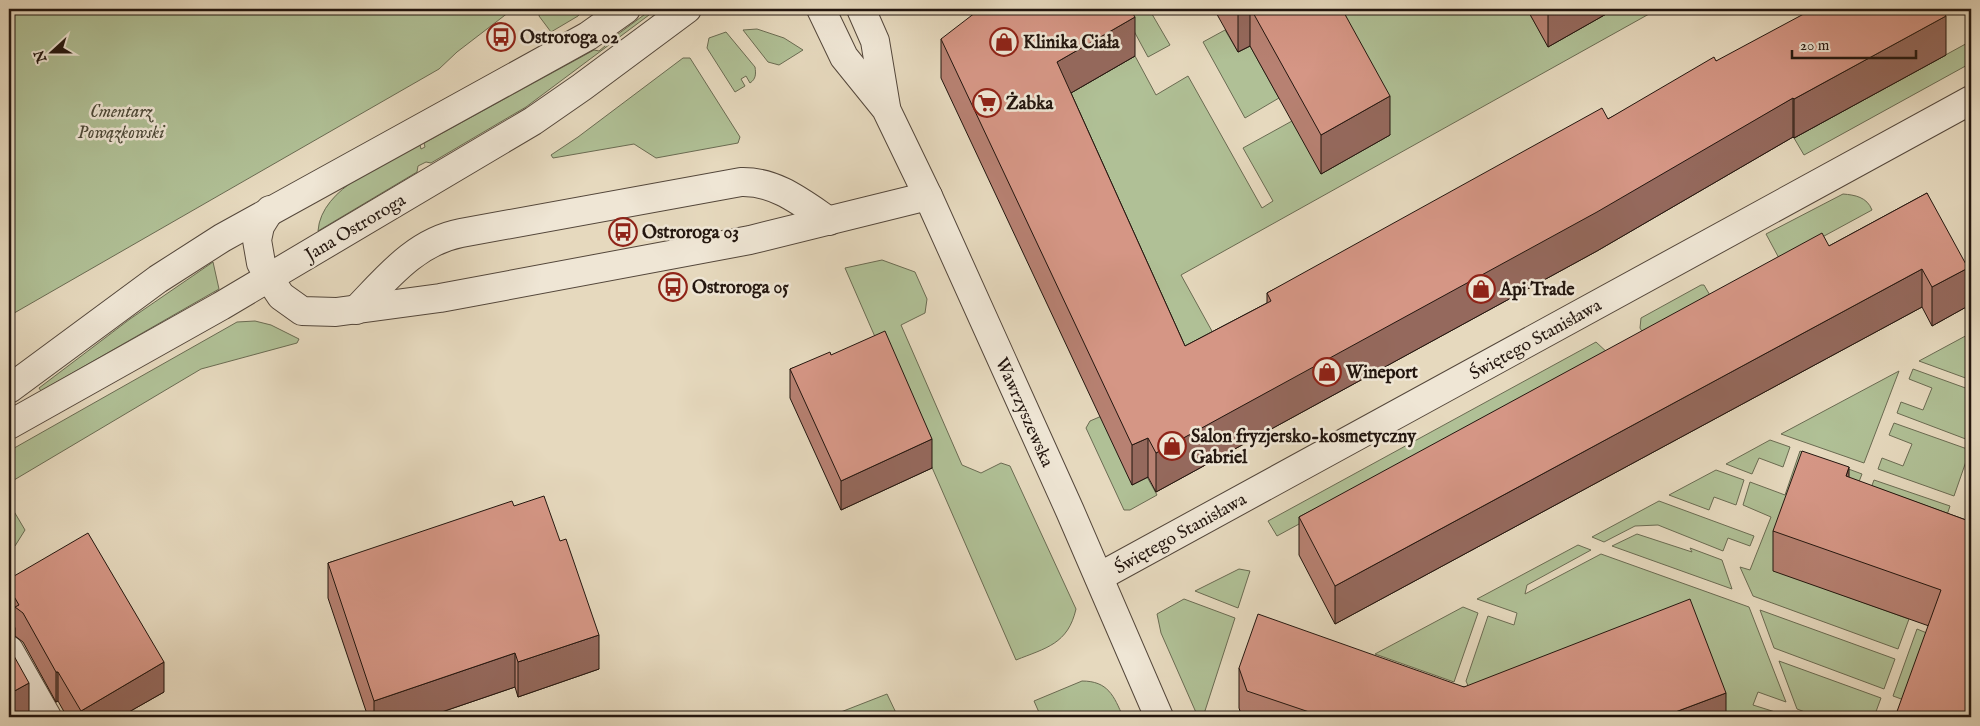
<svg xmlns="http://www.w3.org/2000/svg" width="1980" height="726" viewBox="0 0 1980 726" font-family="'IM FELL English',serif">
	<style>
		.green { fill: #b0c096; stroke: #6a6b52 }
		.lines { fill: none; stroke-linecap: round; stroke-linejoin: round }
		.minor-casing { stroke: #54473b; stroke-width: 30 }
		.minor { stroke: #efe6d5; stroke-width: 28 }
		.wall { fill: #b78172; stroke: #23160f }
		.shaded-wall { fill: #95695d; stroke: #23160f }
		.building { fill: #d59685; stroke: #23160f }
		.labels { text-anchor: middle; stroke-width: 5; stroke-linejoin: round; paint-order: stroke }
		.poi-label { font-size: 18px; font-weight: bold; fill: #23160f; stroke: #efe6d5; text-anchor: start }
		.park-label { font-size: 18px; font-style: italic; fill: #4d4938; stroke: #efe6d5 }
		.street-label { font-size: 18px; fill: #23160f; stroke: #efe6d5 }
	</style>
	<rect width="100%" height="100%" fill="#e6d9be"/>
	<filter id="stains"><feTurbulence type="fractalNoise" baseFrequency=".004" numOctaves="4"/><feColorMatrix values="0 0 0 0 .2 0 0 0 0 .09 0 0 0 0 .02 0 0 0 .5 -.17"/></filter>
	<radialGradient id="worn" r=".72"><stop offset=".6" stop-color="#630" stop-opacity="0"/><stop offset="1" stop-color="#630" stop-opacity=".3"/></radialGradient>
	<g class="green">
		<path d="M9,9H513L457,52L439,69L9,316Z"/>
		<path d="M540,9H584L578,16L551,32L539,16Z"/>
		<path d="M652,9H657L526,107L431,163L426,162L418,166L417,172L318,231C321,187 386,163 420,145L421,149L425,147L424,143L594,50L599,51L605,46L606,43Z"/>
		<path d="M1122,9H1149L1170,45L1148,57Z"/>
		<path d="M1321,9H1527L1548,46L1615,9H1658L1181,275L1229,362L1186,384L1057,101L1135,56L1156,95L1188,76L1262,208L1273,201L1243,148L1292,121L1322,174Z"/>
		<path d="M757,29L784,38L803,50L779,65L768,62L743,30Z"/>
		<path d="M1225,30L1238,52L1250,46L1279,98L1245,118L1203,42Z"/>
		<path d="M726,32L755,67C756,74 756,79 750,83L746,76L741,79L745,86L735,92L707,48L709,38Z"/>
		<path d="M1971,41V63L1804,155L1794,138Z"/>
		<path d="M683,58H690L740,137L738,143L656,158L634,144L553,158L551,155L578,137Z"/>
		<path d="M1843,194C1855,195 1867,197 1872,210L1780,260L1766,234Z"/>
		<path d="M882,260L915,272L927,299L925,313L901,325L962,465L981,473L1001,463L1010,466L1076,609C1068,644 1046,648 1016,660L845,268Z"/>
		<path d="M213,262L219,289L41,391L39,388L130,319Z"/>
		<path d="M1701,285H1704L1711,297L1644,335L1640,328L1641,318Z"/>
		<path d="M255,321L271,325L299,339L297,343L201,369L9,483V451L230,326L237,322Z"/>
		<path d="M1971,333V380L1919,361Z"/>
		<path d="M1596,342L1610,355L1277,536L1268,521Z"/>
		<path d="M1913,369L1971,390V441L1897,413L1901,402L1923,410L1932,388L1909,379Z"/>
		<path d="M1899,371L1864,463L1781,434Z"/>
		<path d="M1111,412L1157,495L1130,510H1124L1086,428L1090,421Z"/>
		<path d="M1894,423L1970,450L1954,496L1878,469L1882,458L1903,466L1912,444L1889,435Z"/>
		<path d="M1770,440L1790,447L1783,467L1759,458L1752,474L1726,464Z"/>
		<path d="M1800,451L1862,474L1849,507L1773,570L1909,619L1898,649L1753,596L1740,567L1750,570L1771,517L1743,505L1750,482L1785,495Z"/>
		<path d="M1716,470L1744,480L1736,505L1714,497L1709,510L1669,495Z"/>
		<path d="M1874,480L1950,506L1938,542L1861,515Z"/>
		<path d="M1659,501L1754,536L1750,546L1728,538L1723,551L1658,525L1635,526L1604,542L1592,537Z"/>
		<path d="M9,503L25,530L15,546L9,551Z"/>
		<path d="M1637,534L1692,552L1690,548L1722,560L1732,589L1612,546Z"/>
		<path d="M1578,545L1591,550L1527,585L1525,594L1601,554L1749,607L1786,702L1758,692L1753,705L1791,717L1481,716L1466,681L1488,616L1514,625L1517,613L1477,599Z"/>
		<path d="M1239,569L1250,571L1238,608L1195,591Z"/>
		<path d="M1184,599L1235,618L1203,717H1198L1161,633L1157,614Z"/>
		<path d="M1463,607L1478,613L1454,682L1375,654Z"/>
		<path d="M1760,610L1895,659L1884,689L1774,648Z"/>
		<path d="M1917,629L1939,638L1915,704L1893,696Z"/>
		<path d="M1779,661L1881,698L1874,717H1818L1797,709Z"/>
		<path d="M1082,681C1108,681 1114,696 1123,717H1041L1034,701Z"/>
		<path d="M887,694L898,717H828Z"/>
	</g>
	<g class="lines">
		<defs>
			<g id="minor">
				<path d="M821,9L844,57L886,109L928,196L1070,511L1159,717"/>
				<path d="M861,9L875,41L886,107"/>
				<path d="M270,210L260,226L257,240L261,263L269,278L281,296L302,311L336,312L440,298L750,240L928,196"/>
				<path d="M356,310C387,278 415,242 461,233L741,182C775,181 801,202 829,221"/>
				<path d="M9,389L158,279L222,238L588,36L626,9"/>
				<path d="M9,425L221,306L533,121L582,87L687,9"/>
				<path d="M1099,577L1971,100"/>
				<path d="M9,650L47,717"/>
			</g>
		</defs>
		<use href="#minor" class="minor-casing"/>
		<use href="#minor" class="minor"/>
	</g>
	<g class="wall">
		<path d="M1214,9H1342L1390,135L1321,174L1250,46L1238,52Z"/>
		<path d="M1527,9H1615L1548,47Z"/>
		<path d="M941,39L1135,56L1071,93L1185,346L1267,303V293L1608,119L1716,61L1946,55L1794,138L1793,137L1597,251L1156,492L1148,477L1132,485L941,78Z"/>
		<path d="M1927,193L1968,306L1932,326L1922,307L1335,624L1299,555V517L1829,246Z"/>
		<path d="M831,355L932,468L841,510L790,398V369Z"/>
		<path d="M1849,478L1966,520L1929,626L1773,571V531Z"/>
		<path d="M514,506L599,669L518,697L515,687L427,717H368L328,598V563Z"/>
		<path d="M9,579L164,692L120,717H67L58,701L56,702L23,642L15,636V628L9,617Z"/>
		<path d="M1239,668L1464,687L1726,717H1242L1239,708Z"/>
	</g>
	<g class="shaded-wall">
		<path d="M1246,9H1250V46L1238,52V13Z"/>
		<path d="M1548,9H1615L1548,47Z"/>
		<path d="M1946,16V55L1794,138V99Z"/>
		<path d="M1135,17V56L1057,101V62Z"/>
		<path d="M1390,96V135L1321,174V135Z"/>
		<path d="M1793,98V137L1597,251L1156,492V453Z"/>
		<path d="M1968,268V306L1932,326V287Z"/>
		<path d="M1922,269V307L1335,624V586Z"/>
		<path d="M1148,438V477L1132,485V445Z"/>
		<path d="M932,439V468L841,510V481Z"/>
		<path d="M1849,467V507L1846,476Z"/>
		<path d="M599,635V669L518,697V662Z"/>
		<path d="M515,653V687L427,717H374V701Z"/>
		<path d="M164,662V692L120,717H81V711Z"/>
		<path d="M56,672H58V701L56,702Z"/>
		<path d="M29,683V717H9V694Z"/>
		<path d="M1726,693V717H1662Z"/>
	</g>
	<g class="building">
		<path d="M980,9H1130L1135,17L1057,62L1185,346L1271,301L1267,293L1602,108L1608,119L1714,57L1716,61L1813,9H1942L1946,16L1794,99L1793,98L1597,212L1156,453L1148,438L1132,445L941,39Z"/>
		<path d="M1235,9H1246L1238,13Z"/>
		<path d="M1251,9H1342L1390,96L1321,135Z"/>
		<path d="M1927,193L1968,268L1932,287L1922,269L1335,586L1299,517L1822,233L1829,246Z"/>
		<path d="M885,331L932,439L841,481L790,369L830,352L831,355Z"/>
		<path d="M1802,451L1849,467L1846,476L1966,520L1971,507V714L1970,717H1895L1941,590L1773,531Z"/>
		<path d="M544,496L560,541L566,539L599,635L518,662L515,653L374,701L328,563L512,501L514,506Z"/>
		<path d="M88,533L164,662L81,711L58,672H56L23,613L15,607L19,605L9,588V579Z"/>
		<path d="M1690,599L1726,693L1662,717H1324L1247,691L1239,668L1258,614L1464,687Z"/>
		<path d="M9,647L29,683L9,694Z"/>
	</g>
	<defs>
		<symbol id="bus-ring" viewBox="-11 -11 22 22"><circle r="9.5" fill="#efe6d5" stroke="#8f2418" stroke-width="1.5"/><path d="M-5-6H5V4H4V6H2V4H-2V6H-4V4H-5ZM-3.5-4V0h7V-4ZM-3.5 1.2v1.5H-2V1.2ZM2 1.2v1.5H3.5V1.2Z" fill="#8f2418"/></symbol>
		<symbol id="shop-ring" viewBox="-11 -11 22 22"><circle r="9.5" fill="#efe6d5" stroke="#8f2418" stroke-width="1.5"/><path d="M-5-2.5h2.3a2.7 3.5 0 0 1 5.4 0H5L5.5 6h-11ZM-1.5-2.5h3a1.5 2.3 0 0 0-3 0Z" fill="#8f2418"/></symbol>
		<symbol id="supermarket-ring" viewBox="-11 -11 22 22"><circle r="9.5" fill="#efe6d5" stroke="#8f2418" stroke-width="1.5"/><path d="M-6-5.5h2.5l.6 2H6L4.5 2H-2.5L-4.4-4H-6ZM-1.5 3.2a1.3 1.3 0 1 0 .1 0ZM3 3.2a1.3 1.3 0 1 0 .1 0Z" fill="#8f2418"/></symbol>
	</defs>
	<g fill-rule="evenodd">
		<use href="#bus-ring" x="485" y="21" width="32" height="32"/>
		<use href="#shop-ring" x="988" y="26" width="32" height="32"/>
		<use href="#supermarket-ring" x="971" y="87" width="32" height="32"/>
		<use href="#bus-ring" x="607" y="216" width="32" height="32"/>
		<use href="#bus-ring" x="657" y="271" width="32" height="32"/>
		<use href="#shop-ring" x="1465" y="273" width="32" height="32"/>
		<use href="#shop-ring" x="1311" y="356" width="32" height="32"/>
		<use href="#shop-ring" x="1156" y="430" width="32" height="32"/>
	</g>
	<g class="labels">
		<g class="poi-label">
			<text x="520" y="43">Ostroroga 02</text>
			<text x="1023" y="48">Klinika Ciała</text>
			<text x="1006" y="109">Żabka</text>
			<text x="642" y="238">Ostroroga 03</text>
			<text x="692" y="293">Ostroroga 05</text>
			<text x="1500" y="295">Api Trade</text>
			<text x="1346" y="378">Wineport</text>
			<text x="1191" y="442">Salon fryzjersko-kosmetyczny<tspan x="1191" dy="21">Gabriel</tspan></text>
		</g>
		<g class="park-label">
			<text x="121" y="117">Cmentarz<tspan x="121" dy="21">Powązkowski</tspan></text>
		</g>
		<g class="street-label">
			<text transform="translate(355 227) rotate(-31)" y="6">Jana Ostroroga</text>
			<text transform="translate(1535 339) rotate(-29)" y="6">Świętego Stanisława</text>
			<text transform="translate(1025 412) rotate(66)" y="6">Wawrzyszewska</text>
			<text transform="translate(1180 533) rotate(-29)" y="6">Świętego Stanisława</text>
		</g>
	</g>
	<rect width="1980" height="726" fill="none" stroke="#e6d9be" stroke-width="30"/>
	<rect x="10" y="10" width="1960" height="706" fill="none" stroke="#23160f" stroke-width="2.5"/>
	<rect x="15" y="15" width="1950" height="696" fill="none" stroke="#23160f"/>
	<g transform="translate(52 52) rotate(249)" stroke="#efe6d5" stroke-width="4" paint-order="stroke">
	<path d="M0-4L9 19L0 12L-9 19Z" fill="#23160f"/>
	<text y="-8" font-size="14" font-weight="bold" text-anchor="middle" fill="#23160f">N</text>
	</g>
	<path d="M1792 50v8h124v-8" fill="none" stroke="#23160f" stroke-width="2.5"/>
	<text x="1800" y="50" font-size="15" fill="#23160f" stroke="#efe6d5" stroke-width="4" paint-order="stroke">20 m</text>
	<rect width="100%" height="100%" filter="url(#stains)"/>
	<rect width="100%" height="100%" fill="url(#worn)"/>
</svg>
